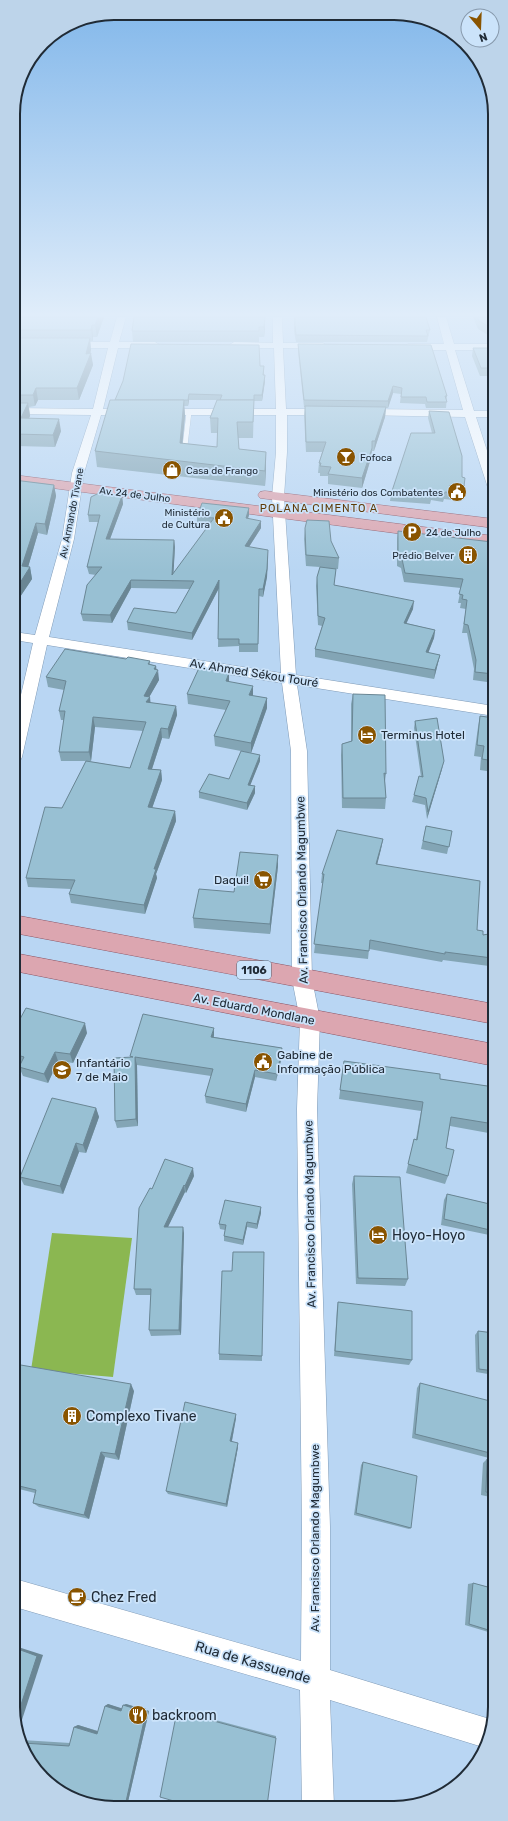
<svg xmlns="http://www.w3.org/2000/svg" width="508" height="1821" viewBox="0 0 508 1821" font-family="Rubik,sans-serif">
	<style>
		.green { fill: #8bb751 }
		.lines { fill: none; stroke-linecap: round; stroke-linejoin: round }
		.service-casing { stroke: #809bb7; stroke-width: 5.5 }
		.minor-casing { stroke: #809bb7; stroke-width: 1 }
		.primary-casing { stroke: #8b5463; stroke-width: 1 }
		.service { stroke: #fff; stroke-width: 5 }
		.minor { fill: #fff; fill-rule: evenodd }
		.primary { fill: #dca6b0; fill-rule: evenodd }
		.wall { fill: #83a5b5; fill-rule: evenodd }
		.shaded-wall { fill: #6a8694 }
		.building { fill: #98c0d3; stroke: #6a8694 }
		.labels { text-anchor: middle; stroke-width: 3.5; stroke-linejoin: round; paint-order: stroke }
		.far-poi-label { font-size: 10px; fill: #202b36; stroke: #cbe3fa; text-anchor: start }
		.far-street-label { font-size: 10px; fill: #202b36; stroke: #cbe3fa }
		.far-neighbourhood-label { font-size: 11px; letter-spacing: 1px; fill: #603b07; stroke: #cbe3fa }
		.shield { fill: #cbe3fa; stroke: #536271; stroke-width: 1 }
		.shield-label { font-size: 11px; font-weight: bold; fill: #202b36 }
		.street-label { font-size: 12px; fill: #202b36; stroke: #cbe3fa }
		.poi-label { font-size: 12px; fill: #202b36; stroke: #cbe3fa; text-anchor: start }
		.near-poi-label { font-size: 14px; fill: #202b36; stroke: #cbe3fa; text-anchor: start }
		.near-street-label { font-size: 14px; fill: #202b36; stroke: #cbe3fa }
		.rim { fill: none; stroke: #202b36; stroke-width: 2 }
	</style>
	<rect width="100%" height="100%" fill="#b9d6f3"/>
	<path class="green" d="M52,1233L132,1238L113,1377L31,1370Z"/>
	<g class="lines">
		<defs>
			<path id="service" d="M185,446L189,412"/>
			<g id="minor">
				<path d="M117,317H126L119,342H155L160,345L155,348H118L103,409H131L136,412L131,415H101L84,473L74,539L49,637L281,673L272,497L276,452V415H160L155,412L160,409H276L274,348H234L229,345L234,342L273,343V317H282L283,343H323L328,346L323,349L283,348L286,409H329L334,412L329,415H287V452L284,497L296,675L494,706V716L297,685L307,751L312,979L320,1020L317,1109L330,1527V1670L493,1720L486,1748L330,1700L334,1806H302L300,1690L15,1607V1579L301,1661L302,1527L297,1109L300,1020L292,979L291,751L282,683L47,645L22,757L20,761L14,762V725L33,643L14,640V632L35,635L62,539L72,473L91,415L14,414V408L93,409L108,348H66L61,345L66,342H110Z"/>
				<path d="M437,317H446L454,344H493V350H455L474,411H493V417H476L493,469L494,491L488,488L465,417L360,415L355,412L360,409L463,410L446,350H408L403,347L408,344H444Z"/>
			</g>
			<g id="primary">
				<path d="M14,475L494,536V546L14,483Z"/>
				<path d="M265,491L494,519V528L260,498L258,495L260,492Z"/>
				<path d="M14,915L494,1004V1024L14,933Z"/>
				<path d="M14,953L494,1044V1066L14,971Z"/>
			</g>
		</defs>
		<use href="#service" class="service-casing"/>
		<use href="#minor" class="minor-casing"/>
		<use href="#primary" class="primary-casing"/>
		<use href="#service" class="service"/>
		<use href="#minor" class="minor"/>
		<use href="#primary" class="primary"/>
	</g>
	<g class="wall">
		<path d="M13,317H104L97,337H93V341H90L91,350L90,353L93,365L79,400H38L35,406L29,407L30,416L29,418L61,431L55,447L16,446L15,449H14Z"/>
		<path d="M265,317V329L264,337H259V342H133L132,331Z"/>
		<path d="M294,317L430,330L427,342H296L294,331Z"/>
		<path d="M473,317H493V338L478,329Z"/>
		<path d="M298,344L447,396L446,408H426L425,404L400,403L401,394L393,393L388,408H386L385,417L374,451H372L371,458L362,488L328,484V476H320V473H318L319,463L322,452H306L304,416L305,407H304L298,351Z"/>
		<path d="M473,348H493V376H480L472,356Z"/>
		<path d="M260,366H264V375H265V381L262,401H254L253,438H238L239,449L266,452V467L265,486L97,467L95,451L115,400ZM189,400H217L210,418L211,433H218L217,447L182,444L185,416L184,406H188Z"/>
		<path d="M429,411L462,477L465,478L462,501L444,499L443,502L431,500L430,504L390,501L391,494L432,433L428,418Z"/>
		<path d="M14,480L54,485L56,496L47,535L38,533L28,567H30L32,579L20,597H16L14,600Z"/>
		<path d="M122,496L123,504L110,539L174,540L175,547L173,574L209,525L197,524V517L249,508V515L248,518L261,528L249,547L268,558L267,577L263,597L259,596L258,652H239V646L218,647L219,588L192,640L128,630L127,622L176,613L190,589L131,588L112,623L83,621L81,614L96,575L89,574L87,567L98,522H89L88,515Z"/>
		<path d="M305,528L331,541L339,558L338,569H336L334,585L413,609L406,623L435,630L434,638L428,653L440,655L434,679L315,657V649L322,626L318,625L316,586L317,577L320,567L306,566L304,539Z"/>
		<path d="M398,531L490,564L492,578L488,589L489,612L494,613V683L473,680L474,669L467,633H462L466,609L460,608L461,603H458L461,588L404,582L401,568L397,566V539Z"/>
		<path d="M126,659L150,661V664L156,666V670L159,680L149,697L150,703L176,706L177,715L169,739L162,738L152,769L161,770L162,780L152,808L175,811L176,821L156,874L157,878L145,914L71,903L69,894L71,889L28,887L26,878L62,808L86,761H61L59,752L64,720H61L59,711L64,690L48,687L46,677ZM95,727L143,731L130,768L87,761H91Z"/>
		<path d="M229,673V682L253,696L267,698V708L251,753L215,746L214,736L226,710L188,704L187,694Z"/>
		<path d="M353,694L386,774L385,781L386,798L385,809L342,808L341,755L342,744L351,741V704Z"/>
		<path d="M480,716L494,718V776H492L493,772L480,770L481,757L474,756L478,727Z"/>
		<path d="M415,721L442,769L427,819L425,805L412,802L414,795L421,777L414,728Z"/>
		<path d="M260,761L250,785L255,793L247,810L199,798V792L229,779Z"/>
		<path d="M426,826L452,831L447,854L421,849Z"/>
		<path d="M383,839L381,849L377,864L477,930L483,935L494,933V977L488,976L489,966L443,960L442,962L369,949L368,959L314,953L323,883H321L322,874Z"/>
		<path d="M278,866L270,934L194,928L193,918L234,892Z"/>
		<path d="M14,1030L87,1033L73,1063L58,1061L48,1083L23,1076L19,1067L21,1064L14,1062Z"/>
		<path d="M214,1035V1037L282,1048V1056L276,1081L255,1077L246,1112L206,1103L205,1096L211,1076L137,1065L138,1126L117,1128L115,1121L130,1056Z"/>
		<path d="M344,1061L440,1079L494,1087V1134L450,1126L446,1148L448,1176L445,1184L406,1173L412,1148L414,1139H416L421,1111L339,1099Z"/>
		<path d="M96,1108L99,1117L86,1153L79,1152L63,1194L24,1185L20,1177Z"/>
		<path d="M194,1176L186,1193L185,1192L168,1227L184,1233L181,1335L151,1336L149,1330L151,1295H136L134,1289L152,1189Z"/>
		<path d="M354,1176L408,1279L405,1286L356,1284L352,1184Z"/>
		<path d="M447,1194L494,1205V1236L441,1225L444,1200Z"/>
		<path d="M261,1207V1213L257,1229L247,1227L243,1245L224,1241V1236L225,1230L220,1229L219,1224Z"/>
		<path d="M338,1302L412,1360L409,1365L334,1356L337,1308Z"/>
		<path d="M478,1331L494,1333V1375L476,1372L475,1335Z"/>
		<path d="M219,1354L262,1356V1361L219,1360Z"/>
		<path d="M15,1364L134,1391L119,1460L105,1457L89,1519L39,1507L33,1503L35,1493L15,1488Z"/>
		<path d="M420,1383L494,1454L489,1458L412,1438L417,1388Z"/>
		<path d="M236,1414V1418L232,1441L238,1447L227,1507L168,1494L166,1491Z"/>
		<path d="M487,1459L495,1460V1498L481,1495L483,1463Z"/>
		<path d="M363,1462L411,1528L409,1529L354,1515L361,1465Z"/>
		<path d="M473,1583L495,1589V1634L465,1625L468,1584Z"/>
		<path d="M108,1704L122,1709L126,1704L149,1711L127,1806H94L43,1779L22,1740L70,1743L74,1727L78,1725L98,1731L105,1706Z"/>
		<path d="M178,1710L276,1736V1738L177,1711Z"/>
		<path d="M410,1800L420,1804L414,1806H408Z"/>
	</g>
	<g class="shaded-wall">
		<path d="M98,317H104L97,337L95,325Z"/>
		<path d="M265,318V329L264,337V327Z"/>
		<path d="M92,325L93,337V341L91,330Z"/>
		<path d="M90,338L91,350L89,358L91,353L93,365L79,400L77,388L86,354Z"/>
		<path d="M265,375V381L262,401V395Z"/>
		<path d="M393,386V393L388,408V401Z"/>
		<path d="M36,388L38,400L35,406L33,395Z"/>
		<path d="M189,394V400L188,406V400Z"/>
		<path d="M184,400L185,416L181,459L180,443Z"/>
		<path d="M28,403L30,416L24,430L21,418Z"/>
		<path d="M386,407L385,417L374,451L375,441Z"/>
		<path d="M59,419L61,431L55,447L53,435Z"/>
		<path d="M14,434L16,446L15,449L14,443Z"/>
		<path d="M372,448L371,458L362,488V478Z"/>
		<path d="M266,452V467L265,486V471Z"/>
		<path d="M54,485L56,496L47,535L45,524Z"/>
		<path d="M122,496L123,504L107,547L106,539Z"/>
		<path d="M249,508V515L246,525V518Z"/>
		<path d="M261,521V528L245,553V546Z"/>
		<path d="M36,523L38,533L26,574L30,567L32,579L20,597L18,586L22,566Z"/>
		<path d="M174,540L175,547L173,582L172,575Z"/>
		<path d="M268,550L267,577L263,597V589Z"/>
		<path d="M131,580V588L112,623L110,615Z"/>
		<path d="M219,580V588L192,640V633Z"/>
		<path d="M14,587L16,597L14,600Z"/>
		<path d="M414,601L413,609L403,631L404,623Z"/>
		<path d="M435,630L434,638L425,661L426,652Z"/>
		<path d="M440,655L434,679L435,670Z"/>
		<path d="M156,666L157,673L158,670L159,680L147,701L150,697L151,707L145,705L144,696L154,669Z"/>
		<path d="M229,673V682L226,681Z"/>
		<path d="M253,686V695L249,705V695Z"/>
		<path d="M267,698V708L251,753V743Z"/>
		<path d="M176,706L177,715L169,739L168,729Z"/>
		<path d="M93,717L95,727L91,761L89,752Z"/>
		<path d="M161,728L162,738L149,778L148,769Z"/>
		<path d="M260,755V761L248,791V785Z"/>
		<path d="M444,761L442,769L427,819L428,812Z"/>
		<path d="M161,770L162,780L149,817L148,807Z"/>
		<path d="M255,786V793L247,810V803Z"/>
		<path d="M175,811L176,821L156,874L157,878L145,914L144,905L154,869Z"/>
		<path d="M383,839L381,849L375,873L376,864Z"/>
		<path d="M278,855V866L270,934V924Z"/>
		<path d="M85,1023L87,1033L73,1063L70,1054Z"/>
		<path d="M214,1028V1035L212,1044L211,1037Z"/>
		<path d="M282,1048V1056L276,1081L277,1074Z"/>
		<path d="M55,1052L58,1061L48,1083L44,1074Z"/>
		<path d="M135,1057L137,1065L138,1126L136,1119Z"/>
		<path d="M255,1070V1077L246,1112V1104Z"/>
		<path d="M96,1108L99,1117L86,1153L83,1145Z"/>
		<path d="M76,1143L79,1152L63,1194L60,1186Z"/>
		<path d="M193,1168L194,1176L186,1193L185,1186Z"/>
		<path d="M184,1185L185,1192L165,1233L164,1227Z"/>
		<path d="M261,1207V1213L257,1229V1224Z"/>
		<path d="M247,1222V1227L243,1245V1240Z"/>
		<path d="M183,1227L184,1233L181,1335L179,1330Z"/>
		<path d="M14,1236L18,1242L14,1252Z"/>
		<path d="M131,1384L134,1391L119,1460L115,1454Z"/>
		<path d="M236,1414V1418L231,1445L230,1441Z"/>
		<path d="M238,1443V1447L227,1507L226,1504Z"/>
		<path d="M101,1452L105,1457L89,1519L84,1515Z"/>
		<path d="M15,1646L43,1655L19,1729L17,1730L15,1727Z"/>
		<path d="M108,1704L124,1709L121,1711L105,1706Z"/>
		<path d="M126,1704L149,1711L127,1806H125L123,1705Z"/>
		<path d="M78,1725L100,1732L97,1734L74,1727Z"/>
		<path d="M410,1800L420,1804L417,1805L413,1803Z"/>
	</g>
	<g class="building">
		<path d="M13,317H98L95,325H92L91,330H13Z"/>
		<path d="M134,317H265V318L264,327H259V331H132Z"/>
		<path d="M295,317H426L430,330H426L428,336L296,335L295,325Z"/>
		<path d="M477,317H493V329L479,321Z"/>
		<path d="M13,338H90L86,354L91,353L77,388H36L33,395H14Z"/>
		<path d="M131,344L259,345L260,366H264L263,375H265L262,395H254V400H220L222,395L189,394L188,400H115L123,381Z"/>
		<path d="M298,344L431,345L447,396H445L447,402H427L426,397H401L402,388L393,386L388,401L304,400Z"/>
		<path d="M473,348H493V368H481Z"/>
		<path d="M110,400H184L180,443L217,447L218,418H210L217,400H254L253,422H237L239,449L266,452L265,471L95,451Z"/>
		<path d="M14,403H28L21,418L59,419L53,435L14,434V435Z"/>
		<path d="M305,406L386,407L375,441H372V448L362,478L328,474L331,467L320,466L321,463H319L326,442H306Z"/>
		<path d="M429,411L449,412L462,456V477L465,478L463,494L445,492L444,495L432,493L431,497L391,494L411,433H435Z"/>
		<path d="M14,480L54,485L45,524L36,523L22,566L30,567L18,586H14Z"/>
		<path d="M99,493L122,496L106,539L174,540L172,575L214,518L197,517L202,503L249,508L246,518L261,521L245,546L268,550L267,569L263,589H259L258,644H239V639H218L219,580L192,633L127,622L134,608L176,613L194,581L131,580L110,615L81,614L87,585L102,567H87L100,515H88L91,497Z"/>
		<path d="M307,520L329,521L331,541L339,558L306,555L305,528Z"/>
		<path d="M398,531L492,542L493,551L490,564L494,570L488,589L494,590L489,612L494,613V674L475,672L476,660L468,625L464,624L467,600L462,599L463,595L459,594L463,579L405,573L402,559L398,557Z"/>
		<path d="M320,567L336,569L334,585L414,601L404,623L435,630L426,652L440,655L435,670L315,649L325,618L318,616L317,577Z"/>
		<path d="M65,649L126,659L128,657L150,661L148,664L156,666L154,669L158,670L144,696L150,697L146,702L176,706L168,729L161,728L148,769L161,770L148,807L175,811L154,869H156L144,905L69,894L75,880L26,878L45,807L62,808L86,761L130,768L146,722L93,717L89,752H59L65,711H59L66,681L46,677Z"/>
		<path d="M199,668L229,673L226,681L253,686L249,695L267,698L251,743L214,736L230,701L187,694Z"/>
		<path d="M353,694L385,695L386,774L384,773L386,798H343L342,744L352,741Z"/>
		<path d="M480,716L494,718V761L482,759L484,746L477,745Z"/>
		<path d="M437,718L444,761L428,812L426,798L414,795L419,776L423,777L415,721Z"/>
		<path d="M241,751L260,755L248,785L255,786L247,803L199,792L209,774L229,779Z"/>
		<path d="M426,826L452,831L449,847L423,841Z"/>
		<path d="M337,830L383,839L376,864L480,881L477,930L483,931V935L494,933V968L491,967L492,958L445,952V954L370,940L369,951L314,944L324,874H322Z"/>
		<path d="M240,852L278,855L270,924L193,918L199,889L234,892Z"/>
		<path d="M26,1008L85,1023L70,1054L55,1052L44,1074L19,1067L24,1057L14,1054V1030Z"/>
		<path d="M143,1014L214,1028L211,1037L282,1048L277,1074L255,1070L246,1104L205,1096L213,1069L135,1057L136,1119L115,1121L114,1058L133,1057L130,1056Z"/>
		<path d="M344,1061L440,1074V1079L494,1087V1124L451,1117L446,1148L454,1150L448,1176L408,1164L414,1139L417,1140L423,1102L340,1090Z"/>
		<path d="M52,1098L96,1108L83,1145L76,1143L60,1186L20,1177Z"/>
		<path d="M165,1159L193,1168L185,1186L184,1185L164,1227H183L179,1330H149L151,1289H134L139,1208L150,1188L152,1189Z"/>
		<path d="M354,1176L400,1177L408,1279L358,1278Z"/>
		<path d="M447,1194L494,1205V1231L444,1219Z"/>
		<path d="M225,1200L261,1207L257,1224L247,1222L243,1240L224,1236L226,1225L219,1224Z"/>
		<path d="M233,1252H264L262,1356L219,1354L222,1271H232Z"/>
		<path d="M338,1302L412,1311V1360L335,1351Z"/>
		<path d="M478,1331L494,1333V1371L479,1369Z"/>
		<path d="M15,1364L131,1384L115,1454L101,1452L84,1515L33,1503L36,1490L15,1485Z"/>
		<path d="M420,1383L494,1402V1454L415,1434Z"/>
		<path d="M185,1402L236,1414L230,1441L238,1443L226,1504L166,1491Z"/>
		<path d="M487,1459L495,1460V1494L486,1492Z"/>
		<path d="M363,1462L417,1476L411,1528L356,1513Z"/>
		<path d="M473,1583L495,1589V1632L469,1624Z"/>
		<path d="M15,1648L37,1656L15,1723Z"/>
		<path d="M123,1705L146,1712L125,1806H94L43,1779L23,1743L69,1746L74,1727L97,1734L105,1706L121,1711Z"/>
		<path d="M177,1711L276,1738L267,1806H191L160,1797Z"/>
		<path d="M413,1803L417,1805L412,1806Z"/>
	</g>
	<linearGradient id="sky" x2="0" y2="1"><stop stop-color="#82b7ea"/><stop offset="0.55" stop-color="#e0edfa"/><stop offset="1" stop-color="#e0edfa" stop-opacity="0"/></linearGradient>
	<rect width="508" height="572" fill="url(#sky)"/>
	<defs>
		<symbol id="bar-disc" viewBox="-11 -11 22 22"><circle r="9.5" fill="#895400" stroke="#cbe3fa"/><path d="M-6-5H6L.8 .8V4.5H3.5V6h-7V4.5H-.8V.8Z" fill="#fff"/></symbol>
		<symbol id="shop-disc" viewBox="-11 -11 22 22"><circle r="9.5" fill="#895400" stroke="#cbe3fa"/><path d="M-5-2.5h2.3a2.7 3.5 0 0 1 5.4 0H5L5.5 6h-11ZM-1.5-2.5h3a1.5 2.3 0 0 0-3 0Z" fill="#fff"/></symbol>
		<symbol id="civic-disc" viewBox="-11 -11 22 22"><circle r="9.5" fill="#895400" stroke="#cbe3fa"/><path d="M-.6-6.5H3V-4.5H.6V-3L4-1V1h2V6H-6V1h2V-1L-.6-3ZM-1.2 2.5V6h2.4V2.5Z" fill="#fff"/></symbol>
		<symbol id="parking-disc" viewBox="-11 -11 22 22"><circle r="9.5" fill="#895400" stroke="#cbe3fa"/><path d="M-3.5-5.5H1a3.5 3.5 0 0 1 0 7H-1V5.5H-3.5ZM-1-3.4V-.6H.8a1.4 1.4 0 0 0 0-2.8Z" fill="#fff"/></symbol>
		<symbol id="building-disc" viewBox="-11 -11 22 22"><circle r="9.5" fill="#895400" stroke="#cbe3fa"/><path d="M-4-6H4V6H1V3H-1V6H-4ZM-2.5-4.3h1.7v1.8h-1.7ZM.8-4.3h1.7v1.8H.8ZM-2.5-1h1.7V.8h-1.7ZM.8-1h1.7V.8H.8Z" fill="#fff"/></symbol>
		<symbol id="hotel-disc" viewBox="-11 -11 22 22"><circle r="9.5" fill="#895400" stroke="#cbe3fa"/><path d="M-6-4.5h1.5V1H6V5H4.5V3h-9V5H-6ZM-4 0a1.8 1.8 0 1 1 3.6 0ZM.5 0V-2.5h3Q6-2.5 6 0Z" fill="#fff"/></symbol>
		<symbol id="supermarket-disc" viewBox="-11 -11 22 22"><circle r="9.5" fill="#895400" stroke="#cbe3fa"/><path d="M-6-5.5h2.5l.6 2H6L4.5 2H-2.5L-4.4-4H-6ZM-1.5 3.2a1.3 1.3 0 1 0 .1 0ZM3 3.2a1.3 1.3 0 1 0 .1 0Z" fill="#fff"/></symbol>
		<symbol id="school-disc" viewBox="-11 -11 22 22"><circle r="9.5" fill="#895400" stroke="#cbe3fa"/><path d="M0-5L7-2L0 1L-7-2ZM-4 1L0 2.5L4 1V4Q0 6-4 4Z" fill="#fff"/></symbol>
		<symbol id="cafe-disc" viewBox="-11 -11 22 22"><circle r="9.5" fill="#895400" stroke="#cbe3fa"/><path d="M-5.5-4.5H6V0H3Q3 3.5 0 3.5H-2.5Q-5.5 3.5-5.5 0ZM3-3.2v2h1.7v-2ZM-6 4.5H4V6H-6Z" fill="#fff"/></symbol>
		<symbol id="restaurant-disc" viewBox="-11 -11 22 22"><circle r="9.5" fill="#895400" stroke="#cbe3fa"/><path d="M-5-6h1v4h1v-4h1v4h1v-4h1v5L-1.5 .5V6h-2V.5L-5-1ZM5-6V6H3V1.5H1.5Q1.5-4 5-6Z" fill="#fff"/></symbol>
	</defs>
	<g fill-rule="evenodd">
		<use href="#bar-disc" x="335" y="446" width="22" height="22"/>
		<use href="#shop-disc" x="161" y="459" width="22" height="22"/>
		<use href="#civic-disc" x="446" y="481" width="22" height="22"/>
		<use href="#civic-disc" x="213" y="507" width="22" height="22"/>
		<use href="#parking-disc" x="401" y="521" width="22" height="22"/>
		<use href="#building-disc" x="457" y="544" width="22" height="22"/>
		<use href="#hotel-disc" x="356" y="724" width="22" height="22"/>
		<use href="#supermarket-disc" x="252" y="869" width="22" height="22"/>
		<use href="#civic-disc" x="252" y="1051" width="22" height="22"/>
		<use href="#school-disc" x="51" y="1059" width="22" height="22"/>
		<use href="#hotel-disc" x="367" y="1224" width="22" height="22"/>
		<use href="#building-disc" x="61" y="1405" width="22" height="22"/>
		<use href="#cafe-disc" x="66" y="1586" width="22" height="22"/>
		<use href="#restaurant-disc" x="127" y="1704" width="22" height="22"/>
	</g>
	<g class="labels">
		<g class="far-poi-label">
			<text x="360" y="461">Fofoca</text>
			<text x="186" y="474">Casa de Frango</text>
			<text x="443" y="496" text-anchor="end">Ministério dos Combatentes</text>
			<text x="210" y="516" text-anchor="end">Ministério<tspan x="210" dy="12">de Cultura</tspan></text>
			<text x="426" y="536">24 de Julho</text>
			<text x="454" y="559" text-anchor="end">Prédio Belver</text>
		</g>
		<g class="far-street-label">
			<text transform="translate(135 494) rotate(7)" y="4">Av. 24 de Julho</text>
			<text transform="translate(71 513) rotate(-79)" y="4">Av. Armando Tivane</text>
		</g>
		<g class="far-neighbourhood-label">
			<text x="319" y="512">POLANA CIMENTO A</text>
		</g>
		<rect class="shield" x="237" y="961" width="34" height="18" rx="3"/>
		<g class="shield-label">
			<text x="254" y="974">1106</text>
		</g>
		<g class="street-label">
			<text transform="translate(254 673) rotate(9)" y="4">Av. Ahmed Sékou Touré</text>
			<text transform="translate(302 890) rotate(-91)" y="4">Av. Francisco Orlando Magumbwe</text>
			<text transform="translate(254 1009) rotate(11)" y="4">Av. Eduardo Mondlane</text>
			<text transform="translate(310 1214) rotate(-91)" y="4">Av. Francisco Orlando Magumbwe</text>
			<text transform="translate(315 1538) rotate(-90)" y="4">Av. Francisco Orlando Magumbwe</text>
		</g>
		<g class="poi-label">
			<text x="381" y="739">Terminus Hotel</text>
			<text x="249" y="884" text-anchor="end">Daqui!</text>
			<text x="277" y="1059">Gabine de<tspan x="277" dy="14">Informação Pública</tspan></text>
			<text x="76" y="1067">Infantário<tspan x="76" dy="14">7 de Maio</tspan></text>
		</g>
		<g class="near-poi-label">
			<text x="392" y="1240">Hoyo-Hoyo</text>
			<text x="86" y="1421">Complexo Tivane</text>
			<text x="91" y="1602">Chez Fred</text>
			<text x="152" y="1720">backroom</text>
		</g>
		<g class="near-street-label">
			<text transform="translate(253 1662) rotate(16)" y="5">Rua de Kassuende</text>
		</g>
	</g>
	<path d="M0 0H508V1821H0ZM114 20H394A94 94 0 0 1 488 114V1707A94 94 0 0 1 394 1801H114A94 94 0 0 1 20 1707V114A94 94 0 0 1 114 20Z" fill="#bdd4ea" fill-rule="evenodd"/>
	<path class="rim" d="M114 20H394A94 94 0 0 1 488 114V1707A94 94 0 0 1 394 1801H114A94 94 0 0 1 20 1707V114A94 94 0 0 1 114 20Z"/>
	<g transform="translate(480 28) rotate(161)"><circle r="19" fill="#cbe3fa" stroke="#8799ac"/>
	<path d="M0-3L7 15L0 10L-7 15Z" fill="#895400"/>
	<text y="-6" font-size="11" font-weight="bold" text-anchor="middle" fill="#202b36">N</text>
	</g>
</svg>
